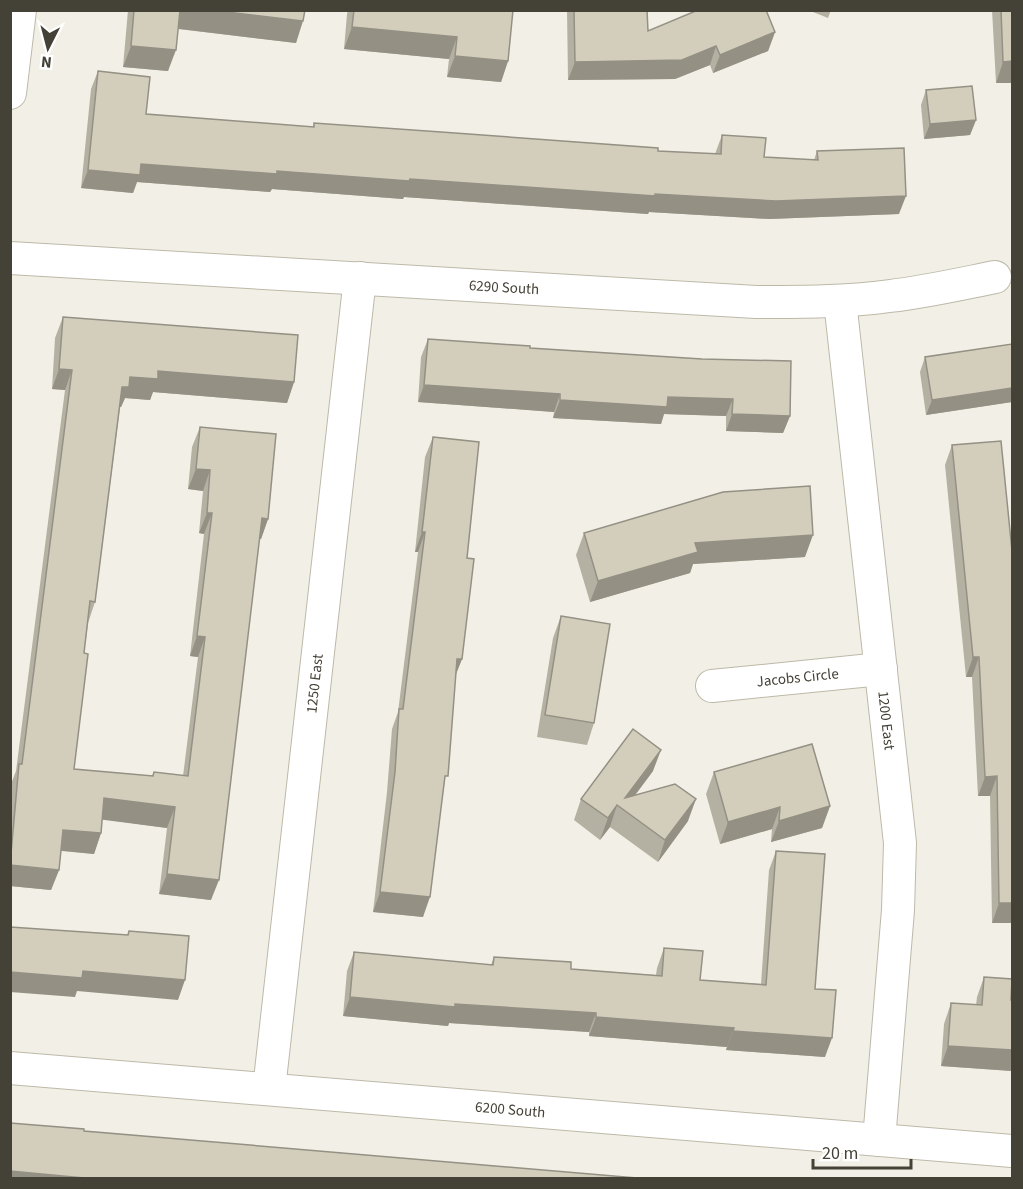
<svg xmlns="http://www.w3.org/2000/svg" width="1023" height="1189" viewBox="0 0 1023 1189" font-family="'Source Sans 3',sans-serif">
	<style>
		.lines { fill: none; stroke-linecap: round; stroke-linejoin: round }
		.minor-casing { stroke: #bdb9a9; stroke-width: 34 }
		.minor { stroke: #fff; stroke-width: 32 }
		.wall { fill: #b5b1a2 }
		.shaded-wall { fill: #949084 }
		.building { fill: #d3cebc; stroke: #949084; stroke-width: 1.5 }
		.labels { text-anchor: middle; stroke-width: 5; stroke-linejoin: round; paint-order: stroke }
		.street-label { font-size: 15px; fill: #444136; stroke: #fff }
	</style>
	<rect width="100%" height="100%" fill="#f2f0e6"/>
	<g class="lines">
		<defs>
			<g id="minor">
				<path d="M10,93L20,10"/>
				<path id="s1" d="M10,258L756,302C801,302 846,302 890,296C925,292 960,284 995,277"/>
				<path id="s2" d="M840,301L900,843L898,910L879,1140"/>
				<path id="s3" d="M712,686L881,669"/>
				<path id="s4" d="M10,1068L1012,1151"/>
				<path id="s5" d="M269,1089L360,278"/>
			</g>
		</defs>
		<use href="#minor" class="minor-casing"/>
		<use href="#minor" class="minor"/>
	</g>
	<g class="wall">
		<path d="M128,10H305L296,43L178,29L168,71L123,67Z"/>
		<path d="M348,10H513L508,61L501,82L447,77L449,59L344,49L347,14Z"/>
		<path d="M567,10H647L648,31L775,32L768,51L713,73L710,65L675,79L568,80Z"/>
		<path d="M808,10H831L828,18Z"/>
		<path d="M992,10H1012V83H996Z"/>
		<path d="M98,71L146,114L313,127L314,123L658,151L715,154L722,135L764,157L814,160L817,151L899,214L769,219L649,212L648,214L404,197L403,199L272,189L270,192L137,182L133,193L81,188L91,89Z"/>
		<path d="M926,90L976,120L970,135L924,139L921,105Z"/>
		<path d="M63,317L294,382L287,403L153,392L150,400L125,398L121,407H120L95,602L88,623L84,653L74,769L152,776L154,772L183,776L198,657L190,656L204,534L199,533L203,491L188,489L192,447L200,427L268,519L261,539H259L211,900L159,894L167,828L102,819L101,833L94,854L61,851L59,870L51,890L10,886L11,784L16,771L65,390L52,389L55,338Z"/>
		<path d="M428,339L530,348L702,359L790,416L783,433L726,431V416L664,414L661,424L553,418L554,412L418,402L421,357Z"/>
		<path d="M1012,344V402L926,415L920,372L925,357Z"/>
		<path d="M433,437L467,558L462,659L456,674L444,787L423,917L373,912L387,792L392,729L398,712L418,552H415L425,457Z"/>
		<path d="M952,445L1012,551V923H992L990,796H978L972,677H966L945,465Z"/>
		<path d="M584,533L805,557L693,564L690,573L590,602L576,555Z"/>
		<path d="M561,616L594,723L587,745L537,737L553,638Z"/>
		<path d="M653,771L635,795L688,821L658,862L610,827L600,840L574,820L581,799Z"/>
		<path d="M714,772L830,806L822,828L771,842L772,829L720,844L706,794Z"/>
		<path d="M776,851L815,989L825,1057L726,1050L727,1047L589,1036V1032L449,1023L448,1026L343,1016L347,971L354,952L491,965L494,957L571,969L656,975L657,968L664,948L700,980L761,984L769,870Z"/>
		<path d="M984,977L1011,1000H1012V1071L941,1066L944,1024L951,1003L976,1005L977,997Z"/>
	</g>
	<g class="shaded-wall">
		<path d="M179,10H211L303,21L296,43L172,28Z"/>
		<path d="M352,27L457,37L449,59L344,49Z"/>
		<path d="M775,32L768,51L713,73L720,55Z"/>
		<path d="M131,46L176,50L168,71L123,67Z"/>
		<path d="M716,46L710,65L675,79L568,80L575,62Z"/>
		<path d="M455,56L508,61L501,82L447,77Z"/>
		<path d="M1012,61V83H996L1003,62Z"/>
		<path d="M976,120L970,135L924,139L930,124Z"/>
		<path d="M141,164L277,171L655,194L906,196L899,214L769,219L649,212L648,214L404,197L403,199L272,189L270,192L137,182L133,193L81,188L88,170Z"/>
		<path d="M59,369L72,370L65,390L52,389Z"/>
		<path d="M158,371L294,382L287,403L153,392L150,400L125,398L121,407H115L122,387L130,377Z"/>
		<path d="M424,385L560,394L554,412L418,402Z"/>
		<path d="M1012,388V402L926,415L932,400Z"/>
		<path d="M668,397L733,399L726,416L664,414L661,424L553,418L560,400Z"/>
		<path d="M732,414L790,416L783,433L726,431Z"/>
		<path d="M196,469L210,470L203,491L188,489Z"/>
		<path d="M207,513H212L204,534L199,533Z"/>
		<path d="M262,518L268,519L261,539H254Z"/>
		<path d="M422,532H425L418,552H415Z"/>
		<path d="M813,535L805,557L693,564L690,573L590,602L598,581L695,543Z"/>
		<path d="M197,636L205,637L198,657L190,656Z"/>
		<path d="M973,657H979L972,677H966Z"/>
		<path d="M457,659H462L454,679Z"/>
		<path d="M661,750L653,771L624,810L625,798Z"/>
		<path d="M997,776L990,796H978L985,777Z"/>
		<path d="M104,798L175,807L167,828L97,819Z"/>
		<path d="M696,799L688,821L658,862L665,840Z"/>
		<path d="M617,805L610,827L600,840L608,818Z"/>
		<path d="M830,806L822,828L771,842L779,821Z"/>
		<path d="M780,807L772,829L720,844L728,822Z"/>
		<path d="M63,830L101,833L94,854L55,850Z"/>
		<path d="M10,865L59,870L51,890L10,886Z"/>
		<path d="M167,874L219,880L211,900L159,894Z"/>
		<path d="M380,892L430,897L423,917L373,912Z"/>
		<path d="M999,903H1012V923H992Z"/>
		<path d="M83,971L185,980L178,1000L77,991L75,997L10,992V972Z"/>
		<path d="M350,997L455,1004L596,1013L589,1032L449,1023L448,1026L343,1016Z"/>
		<path d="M596,1017L734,1028L727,1047L589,1036Z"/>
		<path d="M733,1031L832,1038L825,1057L726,1050Z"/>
		<path d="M948,1046L1012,1050V1071L941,1066Z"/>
		<path d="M10,1171L95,1179H10Z"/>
	</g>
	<g class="building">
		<path d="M134,10H180L176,50L131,46Z"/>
		<path d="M211,10H305L303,21Z"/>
		<path d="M354,10H513L508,61L455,56L457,37L352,27Z"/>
		<path d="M574,10H647L648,31L698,10H766L775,32L720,55L716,46L682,60L575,62Z"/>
		<path d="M1001,10H1012V61L1003,62Z"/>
		<path d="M98,71L150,77L146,114L314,127V123L441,132L658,148V151L721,154L722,135L766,138L764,157L818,160L817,151L904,148L906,196L776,201L655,194V196L410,179L409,181L277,171V174L141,164L140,175L88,170Z"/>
		<path d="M972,86L976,120L930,124L926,90Z"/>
		<path d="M63,317L298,335L294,382L158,371V379L130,377L129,387H122L95,602L90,601L84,653L88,654L74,769L153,776L154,772L188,776L205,637L197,636L212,513H207L210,470L196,469L200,427L276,434L268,519L262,518L219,880L167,874L175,807L104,798L101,833L63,830L59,870L10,865L19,764H22L72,370L59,369Z"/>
		<path d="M428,339L530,346V348L702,359L791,361L790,416L732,414L733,399L668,397L667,407L560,400V394L424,385Z"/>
		<path d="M1012,344V388L932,400L925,357Z"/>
		<path d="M433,437L479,442L467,558L474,559L462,659H457L448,776H445L430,897L380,892L395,772L399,709H403L425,532H422Z"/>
		<path d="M1001,441L1012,551V903H999L997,776L985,777L979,657H973L952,445Z"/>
		<path d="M810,486L813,535L695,543L698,552L598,581L584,533L723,492Z"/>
		<path d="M561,616L610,624L594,723L545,715Z"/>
		<path d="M633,729L661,750L625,798L675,784L696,799L665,840L617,805L608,818L581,799Z"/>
		<path d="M812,744L830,806L779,821L780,807L728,822L714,772Z"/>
		<path d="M776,851L825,854L815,989L836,990L832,1038L733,1031L734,1028L596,1017V1013L455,1004V1007L350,997L354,952L493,965L494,957L571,962V969L662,976L664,948L703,951L700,980L766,985Z"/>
		<path d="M10,927L128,935L129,931L189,936L185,980L83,971L82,978L10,972Z"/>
		<path d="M984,977L1012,979L1011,1000H1012V1050L948,1046L951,1003L982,1005Z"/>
		<path d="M10,1123L84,1129V1131L649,1179H95L10,1171Z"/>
	</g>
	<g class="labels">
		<g class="street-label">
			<text dy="5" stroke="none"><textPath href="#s1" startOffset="495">6290 South</textPath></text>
			<text dy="5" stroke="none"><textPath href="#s3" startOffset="86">Jacobs Circle</textPath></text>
			<text dy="5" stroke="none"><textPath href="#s5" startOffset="408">1250 East</textPath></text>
			<text dy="5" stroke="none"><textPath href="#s2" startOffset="422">1200 East</textPath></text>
			<text dy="5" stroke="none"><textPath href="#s4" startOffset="502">6200 South</textPath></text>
		</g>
	</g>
	<rect width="1023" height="1189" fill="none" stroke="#444136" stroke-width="24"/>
	<g transform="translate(48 48) rotate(186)" stroke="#ffffff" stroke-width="4.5" paint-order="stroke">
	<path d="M0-4.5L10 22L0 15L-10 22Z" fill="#444136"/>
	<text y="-9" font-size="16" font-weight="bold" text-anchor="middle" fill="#444136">N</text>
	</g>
	<path d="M813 1159v9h98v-9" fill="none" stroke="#444136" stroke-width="3"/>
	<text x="822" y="1159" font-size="18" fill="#444136" stroke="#ffffff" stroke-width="4.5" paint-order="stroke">20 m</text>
</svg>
